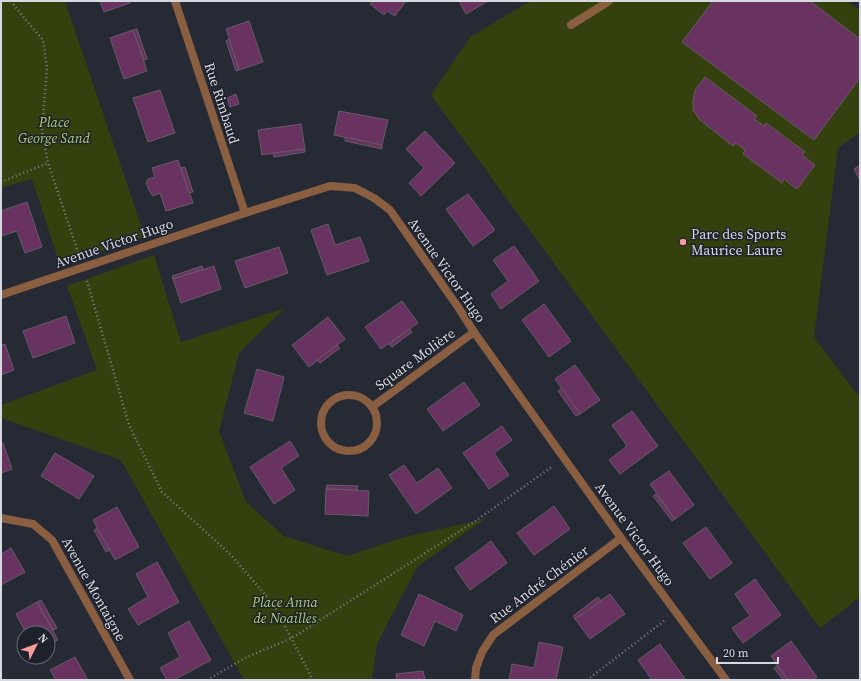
<svg xmlns="http://www.w3.org/2000/svg" width="861" height="681" viewBox="0 0 861 681" font-family="'Source Serif 4',serif">
	<style>
		.green { fill: #34400d }
		.building { fill: #683361; stroke: #675b65 }
		.lines { fill: none; stroke-linecap: round; stroke-linejoin: round }
		.path { stroke: #80838c; stroke-width: 2.5; stroke-dasharray: 1 3; stroke-linecap: butt }
		.service { stroke: #8a5e41; stroke-width: 8 }
		.minor { stroke: #8a5e41; stroke-width: 8 }
		.poi-dot { fill: #f59b9a; stroke: #1d212b; stroke-width: 1.5 }
		.labels { text-anchor: middle; stroke-width: 3; stroke-linejoin: round; paint-order: stroke }
		.street-label { font-size: 14px; fill: #d7d9e1; stroke: #1d212b }
		.park-label { font-size: 14px; font-style: italic; fill: #b1cb69; stroke: #1d212b }
		.poi-label { font-size: 14px; fill: #d7d9e1; stroke: #1d212b; text-anchor: start }
	</style>
	<rect width="100%" height="100%" fill="#262a35"/>
	<g class="green">
		<path d="M1,1H65L145,237L60,265L32,179L1,188Z"/>
		<path d="M530,1H847L860,10V132L838,148L814,337L857,394L860,393V597L820,628L431,95L470,37Z"/>
		<path d="M154,255L181,342L285,308L239,353L219,431L246,502L284,536L347,556L405,537L485,519L417,567L377,644L372,680H244L121,460L1,418V405L97,370L67,286Z"/>
	</g>
	<g class="building">
		<path d="M100,1H130V3L104,12Z"/>
		<path d="M373,1H406L395,16L387,11L384,15L370,4Z"/>
		<path d="M459,1H488L466,14Z"/>
		<path d="M713,1H810L860,39V78L814,140L682,42Z"/>
		<path d="M249,21L263,62L239,70L226,29Z"/>
		<path d="M137,29L147,59L144,60L133,30Z"/>
		<path d="M133,30L147,71L124,79L110,38Z"/>
		<path d="M229,39L239,70L236,71L226,41Z"/>
		<path d="M705,77L757,116L754,119L764,126L766,123L805,152L802,155L815,165L797,189L784,179L782,183L743,154L745,150L736,143L733,146L700,120L693,110V100L695,90Z"/>
		<path d="M160,90L175,133L148,142L133,98Z"/>
		<path d="M236,94L239,104L230,107L227,98Z"/>
		<path d="M339,111L388,120L382,145L334,135Z"/>
		<path d="M301,124L305,149L262,155L258,130Z"/>
		<path d="M425,131L455,163L421,196L409,183L424,168L406,149Z"/>
		<path d="M345,137L382,145V149L345,141Z"/>
		<path d="M305,149V152L274,157L273,153Z"/>
		<path d="M178,160L193,203L166,211L160,193L153,196L151,194L146,183L148,179L155,177L152,168Z"/>
		<path d="M860,165V180L854,169Z"/>
		<path d="M185,167L193,192L189,193L181,168Z"/>
		<path d="M468,194L495,230L473,246L446,209Z"/>
		<path d="M27,202L42,247L25,253L17,231L1,236V211Z"/>
		<path d="M328,224L335,245L360,237L369,261L327,275L311,230Z"/>
		<path d="M514,246L539,281L501,309L491,294L508,281L493,260Z"/>
		<path d="M279,247L288,273L245,288L235,261Z"/>
		<path d="M202,266L203,269L173,279L172,276Z"/>
		<path d="M214,266L221,289L181,303L173,279Z"/>
		<path d="M402,301L418,323L381,349L365,327Z"/>
		<path d="M544,304L571,341L549,357L522,320Z"/>
		<path d="M66,316L75,343L33,358L23,331Z"/>
		<path d="M328,317L345,339L309,367L292,345Z"/>
		<path d="M410,329L412,332L392,347L389,344Z"/>
		<path d="M5,344L14,370L1,375V345Z"/>
		<path d="M337,345L340,348L320,363L317,360Z"/>
		<path d="M575,365L600,400L580,414L555,379Z"/>
		<path d="M257,369L284,377L273,421L244,413Z"/>
		<path d="M464,382L480,405L443,431L427,409Z"/>
		<path d="M562,388L580,414L576,416L558,391Z"/>
		<path d="M632,411L658,446L620,474L609,460L627,446L612,425Z"/>
		<path d="M502,426L512,440L494,453L509,475L489,489L463,453Z"/>
		<path d="M290,441L299,456L281,468L295,490L274,504L250,467Z"/>
		<path d="M3,443L12,469L1,473V444Z"/>
		<path d="M55,453L94,476L79,499L41,476Z"/>
		<path d="M404,465L417,483L438,468L452,488L416,514L389,475Z"/>
		<path d="M669,471L694,505L675,519L650,484Z"/>
		<path d="M327,485L358,486L357,490L326,489Z"/>
		<path d="M326,489L369,491L368,516L325,514Z"/>
		<path d="M656,494L675,519L672,521L653,496Z"/>
		<path d="M554,506L570,529L534,555L517,533Z"/>
		<path d="M117,507L139,547L115,560L93,520Z"/>
		<path d="M706,527L732,563L710,579L683,543Z"/>
		<path d="M97,528L110,550L106,552L94,530Z"/>
		<path d="M491,541L507,563L470,590L455,568Z"/>
		<path d="M11,548L25,572L1,585V554Z"/>
		<path d="M157,562L179,602L138,625L128,609L148,597L136,574Z"/>
		<path d="M755,579L781,615L743,643L732,628L750,616L735,594Z"/>
		<path d="M419,594L463,615L456,631L435,621L424,646L401,635Z"/>
		<path d="M610,594L625,614L590,639L575,619Z"/>
		<path d="M598,597L601,601L575,619L573,616Z"/>
		<path d="M41,600L57,628L53,630L37,602Z"/>
		<path d="M37,602L58,640L48,645V633H26L16,614Z"/>
		<path d="M189,621L211,660L174,680H167L160,668L180,657L168,633Z"/>
		<path d="M791,641L817,677L812,680H788L771,656Z"/>
		<path d="M539,642L563,647L556,680H509L512,664L534,668Z"/>
		<path d="M660,644L686,680H652L638,660Z"/>
		<path d="M75,657L88,680H56L50,670Z"/>
		<path d="M777,666L788,680H783L774,668Z"/>
		<path d="M423,671L425,680H397L396,674Z"/>
	</g>
	<g class="lines">
		<g class="path">
			<path d="M11,1L25,19L43,40L47,68L42,130L48,163L79,255"/>
			<path d="M1,182L48,163"/>
			<path d="M87,281L129,425L162,492L231,555L274,605L313,680"/>
			<path d="M207,680L245,658L292,638L474,522L553,466"/>
			<path d="M587,680L664,621"/>
		</g>
		<path class="service" d="M571,25L609,1"/>
		<g class="minor">
			<path d="M175,1L245,213"/>
			<path d="M1,295L245,213L330,186L355,188L374,198L390,210L458,307L474,332L621,538L726,680"/>
			<circle cx="349" cy="423" r="28"/>
			<path d="M372,407L474,332"/>
			<path d="M1,518L33,524L52,540L130,680"/>
			<path d="M475,680L476,668L482,652L493,635L621,538"/>
		</g>
	</g>
	<circle class="poi-dot" cx="683" cy="242" r="4"/>
	<g class="labels">
		<g class="street-label">
			<text transform="translate(222 103) rotate(72)" y="5">Rue Rimbaud</text>
			<text transform="translate(114 243) rotate(-19)" y="5">Avenue Victor Hugo</text>
			<text transform="translate(447 270) rotate(55)" y="5">Avenue Victor Hugo</text>
			<text transform="translate(415 359) rotate(-36)" y="5">Square Molière</text>
			<text transform="translate(635 534) rotate(54)" y="5">Avenue Victor Hugo</text>
			<text transform="translate(539 584) rotate(-37)" y="5">Rue André Chénier</text>
			<text transform="translate(94 589) rotate(61)" y="5">Avenue Montaigne</text>
		</g>
		<g class="park-label">
			<text x="54" y="127">Place<tspan x="54" dy="16">George Sand</tspan></text>
			<text x="285" y="607">Place Anna<tspan x="285" dy="16">de Noailles</tspan></text>
		</g>
		<g class="poi-label">
			<text x="691" y="239">Parc des Sports<tspan x="691" dy="16">Maurice Laure</tspan></text>
		</g>
	</g>
	<rect width="861" height="681" fill="none" stroke="#d7d9e1" stroke-width="4"/>
	<g transform="translate(36 645) rotate(48)"><circle r="19" fill="#1d212b" stroke="#676b74"/>
	<path d="M0-3L7 15L0 10L-7 15Z" fill="#f59b9a"/>
	<text y="-6" font-size="11" font-weight="bold" text-anchor="middle" fill="#d7d9e1">N</text>
	</g>
	<path d="M717 657v6h61v-6" fill="none" stroke="#d7d9e1" stroke-width="2"/>
	<text x="723" y="657" font-size="12" fill="#d7d9e1" stroke="#1d212b" stroke-width="3" paint-order="stroke">20 m</text>
</svg>
